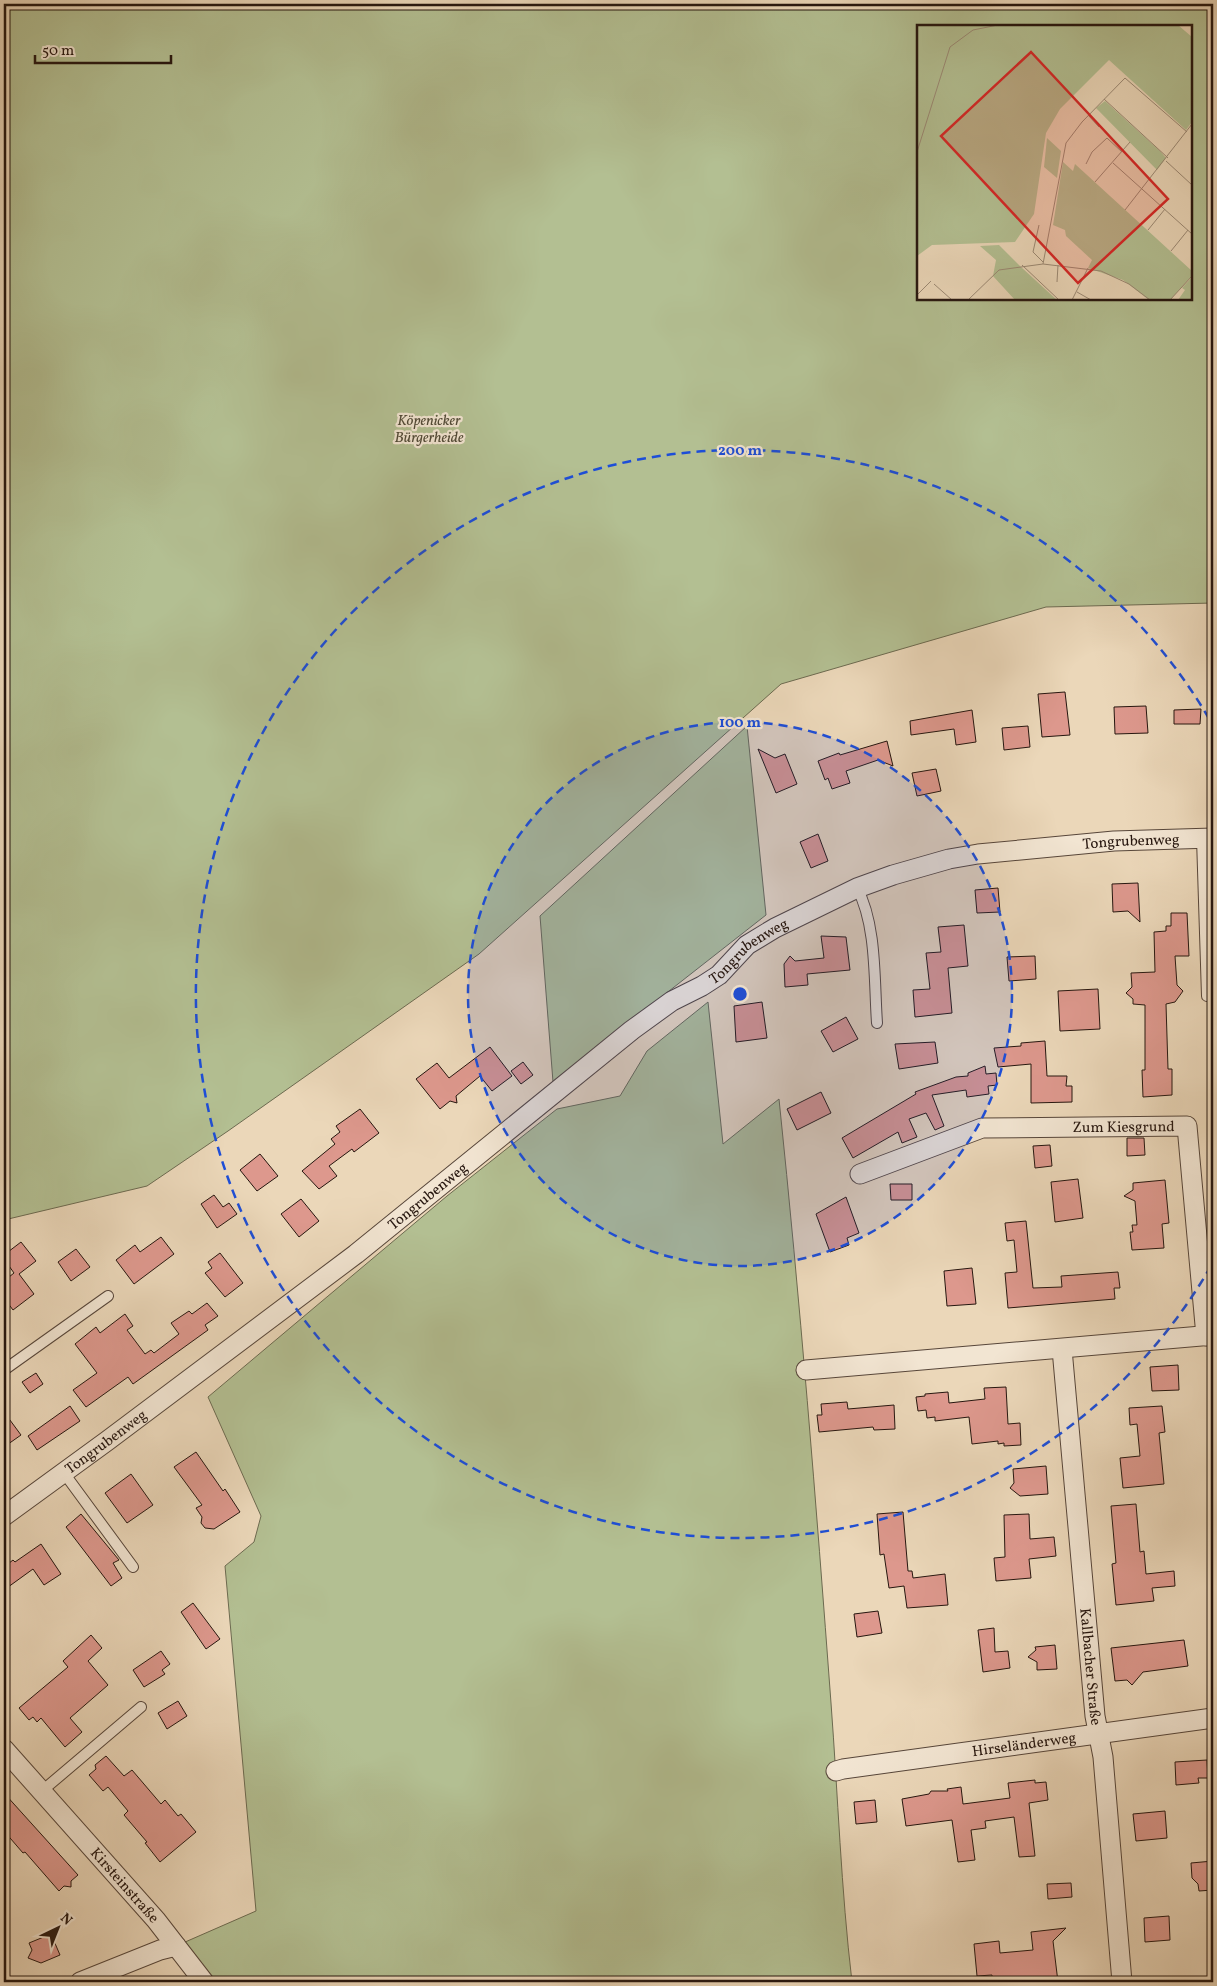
<svg xmlns="http://www.w3.org/2000/svg" width="1217" height="1986" viewBox="0 0 1217 1986" font-family="Vollkorn,serif">
	<style>
		.green { fill: #b3bf92; stroke: #6c6a50; fill-rule: evenodd }
		.building { fill: #dd988d; stroke: #26160f }
		.lines { fill: none; stroke-linecap: round; stroke-linejoin: round }
		.service-casing { stroke: #57463a; stroke-width: 12 }
		.minor-casing { stroke: #57463a; stroke-width: 21 }
		.service { stroke: #f2e5d2; stroke-width: 10 }
		.minor { stroke: #f2e5d2; stroke-width: 19 }
		.ring { fill: none; stroke: #1d4ed8; stroke-width: 2.5; stroke-dasharray: 9 6 }
		.labels { text-anchor: middle; stroke-width: 4.5; stroke-linejoin: round; paint-order: stroke }
		.park-label { font-size: 15px; font-style: italic; fill: #504936; stroke: #f2e5d2 }
		.street-label { font-size: 15px; fill: #26160f; stroke: #f2e5d2 }
		.inset-road { fill: none; stroke: #9c8a75; stroke-width: 1 }
		.view { fill: #d62828; fill-opacity: 0.15; stroke: #d62828; stroke-width: 2.5 }
		.inset-edge { fill: none; stroke: #26160f; stroke-width: 2.5 }
		.centre { fill: #1d4ed8; stroke: #f2e5d2; stroke-width: 2.5 }
		.ring-label { font-size: 15px; text-anchor: middle; font-weight: bold; fill: #1d4ed8; stroke: #f2e5d2; stroke-width: 4.5; stroke-linejoin: round; paint-order: stroke }
	</style>
	<rect width="100%" height="100%" fill="#ebd7b9"/>
	<filter id="stains"><feTurbulence type="fractalNoise" baseFrequency=".004" numOctaves="4"/><feColorMatrix values="0 0 0 0 .2 0 0 0 0 .09 0 0 0 0 .02 0 0 0 .5 -.17"/></filter>
	<radialGradient id="worn" r=".72"><stop offset=".6" stop-color="#630" stop-opacity="0"/><stop offset="1" stop-color="#630" stop-opacity=".3"/></radialGradient>
	<g class="green">
		<path d="M4,4H1213V603L1046,607L781,684L479,954L228,1131L147,1186L4,1220ZM918,26H1191V299H918Z"/>
		<path d="M747,726L766,915L553,1082L540,916Z"/>
		<path d="M708,1002L723,1144L779,1099C800,1300 816,1501 831,1703C838,1796 841,1889 852,1982H199L176,1946L256,1911L225,1566L254,1542L261,1516L208,1397L447,1196L557,1109L620,1096L647,1051Z"/>
	</g>
	<g class="building">
		<path d="M1065,692L1070,735L1042,737L1038,694Z"/>
		<path d="M1146,706L1148,733L1115,734L1114,707Z"/>
		<path d="M1201,709L1200,724H1174V710Z"/>
		<path d="M972,710L976,742L956,745L954,729L911,735L910,721Z"/>
		<path d="M1028,726L1030,747L1004,750L1002,728Z"/>
		<path d="M887,741L893,766L878,760L846,771L850,783L832,789L828,778L825,780L818,761L839,753L840,755Z"/>
		<path d="M758,749L775,758L785,754L797,784L776,793Z"/>
		<path d="M936,769L941,791L917,796L912,773Z"/>
		<path d="M818,834L828,861L811,868L800,842Z"/>
		<path d="M1138,883L1140,922L1128,911L1113,912L1112,884Z"/>
		<path d="M998,888L1000,912L977,913L975,890Z"/>
		<path d="M1171,913H1187L1189,956H1175L1177,985L1183,991L1175,1002L1166,1004L1168,1069H1172V1095L1143,1097L1142,1070H1145V1005L1133,1004V999L1126,993L1132,987L1131,973L1155,972L1154,932L1166,931V926H1171Z"/>
		<path d="M964,925L968,966L948,968L952,1013L915,1017L913,990L930,989L926,953L941,952L938,927Z"/>
		<path d="M821,936L846,937L850,970L807,974L808,985L785,987L784,964L790,956L795,961L824,958Z"/>
		<path d="M1035,956L1036,979L1009,981L1007,957Z"/>
		<path d="M1098,989L1100,1029L1060,1031L1058,991Z"/>
		<path d="M762,1002L767,1038L736,1042L734,1006Z"/>
		<path d="M846,1017L858,1039L833,1052L821,1031Z"/>
		<path d="M1045,1041L1047,1076H1067L1066,1086H1072V1102L1031,1103V1064L998,1067L994,1048L1021,1046V1043Z"/>
		<path d="M935,1042L938,1063L899,1069L895,1044Z"/>
		<path d="M490,1047L512,1076L492,1091L480,1076L456,1096L457,1103L450,1101L440,1109L416,1079L437,1063L449,1078Z"/>
		<path d="M523,1062L533,1075L521,1084L511,1071Z"/>
		<path d="M985,1066L986,1074L996,1073L997,1085L988,1086L989,1094L967,1097L966,1090L932,1095L944,1126L935,1130L926,1113L909,1119L917,1137L902,1143L898,1132L853,1158L842,1138L916,1094L915,1092L956,1077L968,1076V1073Z"/>
		<path d="M821,1092L831,1113L797,1130L787,1109Z"/>
		<path d="M360,1109L379,1133L354,1152L352,1149L329,1166L337,1176L319,1189L302,1171L335,1144L331,1139L340,1132L336,1126Z"/>
		<path d="M1127,1138H1144L1145,1155L1127,1156Z"/>
		<path d="M1050,1145L1052,1166L1035,1168L1033,1146Z"/>
		<path d="M260,1154L278,1176L257,1191L240,1170Z"/>
		<path d="M1078,1179L1083,1218L1055,1222L1051,1182Z"/>
		<path d="M1165,1180L1169,1223L1162,1224L1164,1248L1132,1250L1130,1232H1133L1132,1225H1137L1135,1201L1124,1196L1133,1190V1183Z"/>
		<path d="M890,1184H912V1200H891Z"/>
		<path d="M214,1195L223,1207L229,1203L237,1214L217,1228L201,1204Z"/>
		<path d="M846,1197L859,1233L847,1238L849,1245L830,1252L816,1214Z"/>
		<path d="M301,1199L319,1221L299,1237L281,1214Z"/>
		<path d="M1026,1221L1033,1288L1062,1287L1061,1276L1118,1272L1120,1288H1114L1115,1299L1008,1308L1005,1273L1017,1272L1014,1240L1007,1241L1005,1223Z"/>
		<path d="M161,1237L174,1254L134,1284L116,1260L135,1245L140,1252Z"/>
		<path d="M21,1242L36,1261L19,1274L34,1294L13,1310L4,1298V1281L14,1273L4,1259V1255Z"/>
		<path d="M76,1249L90,1267L71,1281L58,1262Z"/>
		<path d="M220,1253L243,1283L225,1297L205,1273L212,1268L208,1262Z"/>
		<path d="M972,1268L976,1304L947,1306L944,1271Z"/>
		<path d="M207,1303L218,1316L205,1325L208,1330L133,1384L128,1377L86,1407L73,1390L97,1373L75,1344L96,1327L100,1333L125,1314L133,1326L127,1330L145,1354L151,1350L154,1353L179,1334L171,1323L189,1311L192,1314Z"/>
		<path d="M1178,1365L1179,1390L1152,1391L1150,1367Z"/>
		<path d="M36,1373L43,1384L30,1393L22,1382Z"/>
		<path d="M1006,1387L1008,1424L1020,1423L1021,1445L1004,1446V1443L998,1444V1441L972,1444L969,1417L935,1421V1417L927,1418L926,1410L918,1411L916,1397L925,1396V1394L948,1392L949,1403L985,1399L984,1388Z"/>
		<path d="M847,1402L848,1409L894,1405L895,1429L874,1430L873,1427L819,1432L817,1415H822L821,1404Z"/>
		<path d="M70,1406L80,1421L37,1450L28,1436Z"/>
		<path d="M1162,1406L1165,1432L1159,1433L1164,1484L1123,1488L1120,1458L1140,1456L1137,1424L1130,1425L1129,1408Z"/>
		<path d="M4,1412L21,1435L4,1447Z"/>
		<path d="M196,1452L223,1491L225,1489L240,1512L214,1529L205,1528L201,1523L202,1517L196,1508L202,1505L174,1467Z"/>
		<path d="M1046,1466L1048,1494L1020,1496L1010,1488L1014,1483L1013,1469Z"/>
		<path d="M131,1474L153,1505L127,1523L105,1493Z"/>
		<path d="M1136,1504L1140,1552L1144,1551L1146,1574L1174,1571L1175,1586L1152,1588L1154,1601L1116,1605L1112,1564L1116,1563L1111,1506Z"/>
		<path d="M903,1512L908,1571H912L913,1578L945,1574L948,1605L907,1608L904,1586L889,1588L884,1554L880,1555L877,1514Z"/>
		<path d="M81,1514L119,1560L113,1563L122,1578L111,1586L66,1527Z"/>
		<path d="M1029,1514L1030,1539L1054,1537L1056,1556L1029,1559L1031,1578L996,1581L994,1558L1005,1557L1004,1515Z"/>
		<path d="M41,1544L61,1574L44,1585L33,1569L4,1590V1567L13,1560L15,1562Z"/>
		<path d="M193,1603L220,1639L206,1649L181,1612Z"/>
		<path d="M878,1611L882,1633L857,1637L854,1614Z"/>
		<path d="M994,1628L995,1652L1008,1651L1010,1668L983,1672L978,1630Z"/>
		<path d="M91,1635L102,1648L88,1661L108,1685L70,1718L82,1732L65,1747L41,1718L37,1722L33,1717L29,1720L19,1708L68,1667L63,1661Z"/>
		<path d="M1184,1640L1188,1666L1143,1672L1132,1685L1127,1680L1115,1681L1111,1648Z"/>
		<path d="M1055,1645L1057,1669L1037,1670V1662L1028,1657L1036,1650L1035,1647Z"/>
		<path d="M161,1651L170,1664L162,1670L165,1674L144,1687L133,1670Z"/>
		<path d="M178,1701L187,1716L167,1729L158,1713Z"/>
		<path d="M106,1756L124,1776L132,1770L161,1804L165,1800L178,1816L181,1814L196,1832L160,1862L145,1843L147,1842L124,1815L128,1811L108,1787L103,1791L89,1775L96,1769L95,1765Z"/>
		<path d="M1207,1760L1208,1778H1198L1199,1783L1176,1785L1175,1762Z"/>
		<path d="M1035,1780V1783L1046,1782L1048,1800L1029,1803L1035,1856L1019,1857L1014,1817L985,1821L986,1828L971,1830L975,1860L958,1862L952,1820L906,1826L902,1799L929,1794L931,1791H948L947,1789L961,1787L963,1804L1010,1798L1008,1783Z"/>
		<path d="M4,1793L78,1875L71,1881V1887L64,1886L59,1891L25,1852L23,1853L4,1831Z"/>
		<path d="M875,1800L877,1822L856,1824L854,1802Z"/>
		<path d="M1165,1811L1167,1838L1136,1841L1133,1814Z"/>
		<path d="M1213,1861V1890L1199,1891L1198,1884L1192,1878L1191,1863Z"/>
		<path d="M1071,1883L1072,1897L1048,1899L1047,1884Z"/>
		<path d="M1169,1916L1170,1940L1145,1942L1144,1918Z"/>
		<path d="M1066,1928L1053,1941L1058,1982H992V1975L977,1976L974,1944L999,1941L1000,1953L1033,1950L1031,1932Z"/>
		<path d="M51,1934L60,1955L41,1963L28,1958L32,1950L29,1943Z"/>
	</g>
	<g class="lines">
		<defs>
			<g id="service">
				<path d="M1202,838L1207,996"/>
				<path d="M857,888C877,925 874,982 877,1023"/>
				<path d="M4,1370L108,1296"/>
				<path d="M64,1473L133,1567"/>
				<path d="M42,1791L141,1707"/>
			</g>
			<g id="minor">
				<path id="s1" d="M860,1174L982,1128L1187,1126L1206,1336"/>
				<path id="s2" d="M1062,1349L1095,1716L1103,1757L1122,1982"/>
				<path d="M806,1370L1213,1335"/>
				<path id="s3" d="M4,1516L107,1441L356,1254L632,1030L672,1001L702,986L719,975L747,945L775,928L857,888L893,875L949,859L978,854L1114,841L1213,838"/>
				<path id="s4" d="M4,1749L156,1920L204,1982"/>
				<path id="s5" d="M836,1771L843,1769L1213,1718"/>
				<path d="M80,1982L160,1950L176,1946"/>
			</g>
		</defs>
		<use href="#service" class="service-casing"/>
		<use href="#minor" class="minor-casing"/>
		<use href="#service" class="service"/>
		<use href="#minor" class="minor"/>
	</g>
	<circle cx="740" cy="994" r="272" fill="#1d4ed8" fill-opacity=".12"/>
	<g class="ring">
		<circle cx="740" cy="994" r="272"/>
		<path d="M1211 1266A544 544 0 1 1 1211 722"/>
	</g>
	<g class="labels">
		<g class="park-label">
			<text x="429" y="425">Köpenicker<tspan x="429" dy="17">Bürgerheide</tspan></text>
		</g>
		<g class="street-label">
			<text dy="5" stroke="none"><textPath href="#s3" startOffset="1342">Tongrubenweg</textPath></text>
			<text dy="5" stroke="none"><textPath href="#s3" startOffset="936">Tongrubenweg</textPath></text>
			<text dy="5" stroke="none"><textPath href="#s1" startOffset="272">Zum Kiesgrund</textPath></text>
			<text dy="5" stroke="none"><textPath href="#s3" startOffset="531">Tongrubenweg</textPath></text>
			<text dy="5" stroke="none"><textPath href="#s3" startOffset="126">Tongrubenweg</textPath></text>
			<text dy="5" stroke="none"><textPath href="#s2" startOffset="319">Kallbacher Straße</textPath></text>
			<text dy="5" stroke="none"><textPath href="#s5" startOffset="190">Hirseländerweg</textPath></text>
			<text dy="5" stroke="none"><textPath href="#s4" startOffset="182">Kirsteinstraße</textPath></text>
		</g>
	</g>
	<g transform="translate(917 25)">
		<rect width="275" height="275" fill="#ebd7b9"/>
		<path d="M0,0H261L275,12V97L269,105L192,35L143,84L129,108L117,189L98,217L15,220L0,231ZM188,76L243,126L249,133L240,145L179,83ZM130,113L144,126L140,153L127,142ZM146,137L156,146L158,139L275,246V251L253,275H232L206,255L171,243L175,235L149,211L148,205L136,200ZM82,220L104,242L140,275H98L76,251L79,235L63,221ZM275,252V275H261L268,265L265,263Z" fill="#b3bf92"/>
		<path class="inset-road" d="M187,74L251,133M171,90L182,102M0,127L33,22L56,5L81,0M249,136L275,160M196,138L275,209M169,139L175,127L190,113L205,127M178,157L213,117M208,185L275,99M122,200L116,227L126,237M231,205L248,184M254,226L271,205M126,239L149,118L165,97L208,53L270,107M105,240L142,275M140,257L141,240M17,259L35,275M160,267L174,275M0,270L14,256M51,275L82,245L126,239L184,246L212,259L233,275M155,275L171,243M253,275L275,251"/>
		<path class="view" d="M114,27L251,174L161,258L24,111Z"/>
		<rect width="275" height="275" class="inset-edge"/>
	</g>
	<circle cx="740" cy="994" r="8" class="centre"/>
	<g class="ring-label">
		<text x="740" y="455">200 m</text>
		<text x="740" y="727">100 m</text>
	</g>
	<rect width="1217" height="1986" fill="none" stroke="#ebd7b9" stroke-width="20"/>
	<rect x="5" y="5" width="1207" height="1976" fill="none" stroke="#26160f" stroke-width="2.5"/>
	<rect x="10" y="10" width="1197" height="1966" fill="none" stroke="#26160f"/>
	<g transform="translate(58 1928) rotate(43)" stroke="#f2e5d2" stroke-width="4" paint-order="stroke">
	<path d="M0-4L9 19L0 12L-9 19Z" fill="#26160f"/>
	<text y="-8" font-size="14" font-weight="bold" text-anchor="middle" fill="#26160f">N</text>
	</g>
	<path d="M35 55v8h136v-8" fill="none" stroke="#26160f" stroke-width="2.5"/>
	<text x="42" y="55" font-size="15" fill="#26160f" stroke="#f2e5d2" stroke-width="4" paint-order="stroke">50 m</text>
	<rect width="100%" height="100%" filter="url(#stains)"/>
	<rect width="100%" height="100%" fill="url(#worn)"/>
</svg>
